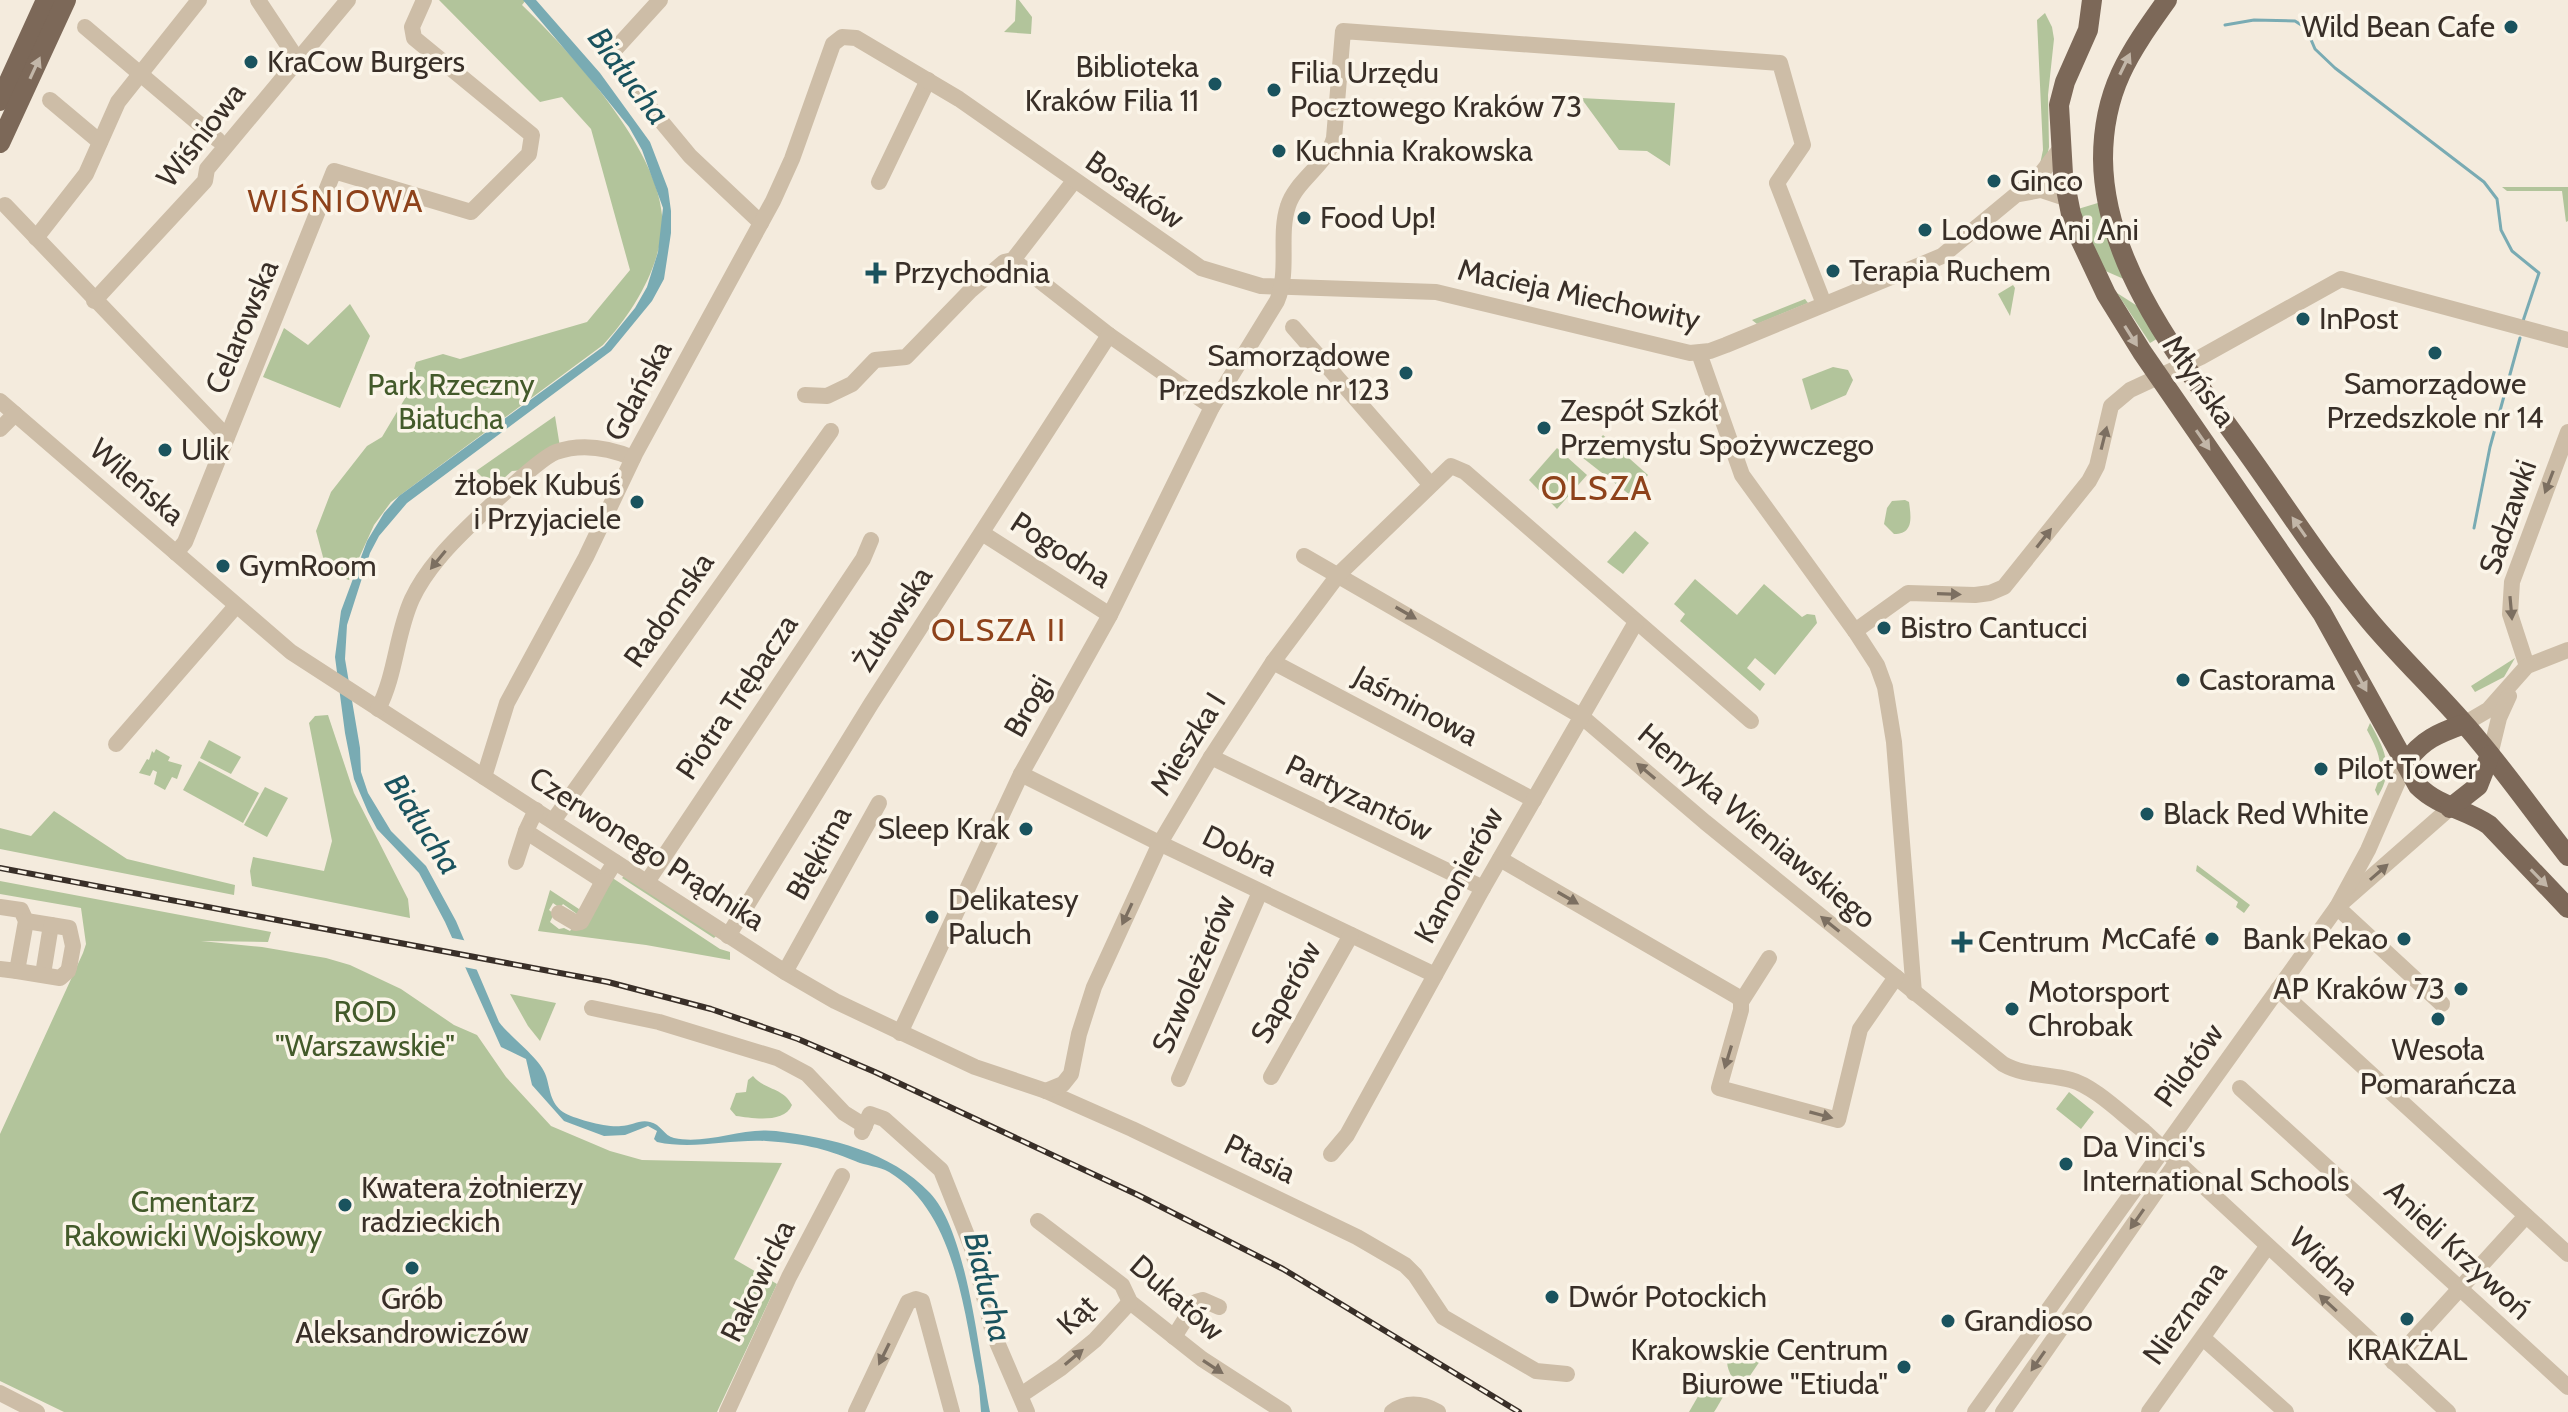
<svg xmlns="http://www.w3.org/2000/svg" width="2568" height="1412" viewBox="0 0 2568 1412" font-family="Cabin,sans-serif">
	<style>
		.green { fill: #b2c49b }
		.water { fill: #79abb3 }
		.pier { fill: #f4ebdd }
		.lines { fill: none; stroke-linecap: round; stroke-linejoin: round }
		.stream { stroke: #79abb3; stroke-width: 3 }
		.minor { stroke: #cdbda7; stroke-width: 16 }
		.major { stroke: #7c6858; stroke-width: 20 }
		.rail-casing { stroke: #392f28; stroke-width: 6 }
		.rail { stroke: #fbf5e9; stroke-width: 3; stroke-dasharray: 9; stroke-linecap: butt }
		.oneway { fill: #c2b6a8 }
		.oneway2 { fill: #7c6f61 }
		.poi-dot { fill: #1a535e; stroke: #fbf5e9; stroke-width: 3 }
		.labels { text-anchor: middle; stroke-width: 7; stroke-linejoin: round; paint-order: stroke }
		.poi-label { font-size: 30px; fill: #392f28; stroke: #fbf5e9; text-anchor: start }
		.street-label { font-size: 30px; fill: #392f28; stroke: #fbf5e9 }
		.park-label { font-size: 30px; fill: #435a2a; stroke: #fbf5e9 }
		.water-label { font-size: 32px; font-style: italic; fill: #1a535e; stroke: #fbf5e9 }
		.neighbourhood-label { font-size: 32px; letter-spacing: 2px; fill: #8e421b; stroke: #fbf5e9 }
		.quarter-label { font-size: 34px; letter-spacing: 2px; fill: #8e421b; stroke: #fbf5e9 }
	</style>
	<rect width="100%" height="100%" fill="#f4ebdd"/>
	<g class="green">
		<path d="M439,0H526L522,5C570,51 657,147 662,215C665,261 633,313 603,345L391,502L374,525L349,580L327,572L316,531L331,492L367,446L382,437L407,395L416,362L443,354L460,359L587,322L630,270L591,129L562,97L540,102Z"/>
		<path d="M1016,0H1019L1032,17L1031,34L1004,32L1015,21Z"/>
		<path d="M2045,13L2052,27L2054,39L2048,95L2049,147L2047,157L2040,164L2043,150L2037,20Z"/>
		<path d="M1581,98L1675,103L1670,166L1647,151L1619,150Z"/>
		<path d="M2502,187H2568V221L2566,222L2562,191H2507Z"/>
		<path d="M2101,202L2126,280L2101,269L2078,209Z"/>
		<path d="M2013,285L2015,288L2010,316L1998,294Z"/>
		<path d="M2117,293L2142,309L2160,337L2150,343Z"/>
		<path d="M1805,299L1808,303L1757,324L1752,320Z"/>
		<path d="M350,304L370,336L340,408L263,377L284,328L308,345Z"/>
		<path d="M1833,367L1848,370L1853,380L1846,395L1811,410L1802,379Z"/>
		<path d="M555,416L560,447L525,470L512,471L493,488L476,471Z"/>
		<path d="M1603,435L1648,475L1630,495L1583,458Z"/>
		<path d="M1557,448L1587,475L1557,509L1529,480Z"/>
		<path d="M1905,500L1909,502C1911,517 1914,534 1894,534L1884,524L1887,508L1892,501Z"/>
		<path d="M1635,531L1649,543L1623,574L1607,562Z"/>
		<path d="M1695,579L1737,615L1764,584L1802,617L1807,614L1815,615L1817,623L1775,675L1755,658L1747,668L1765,684L1760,691L1680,621L1685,614L1674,604Z"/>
		<path d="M2515,658L2504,677L2475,692L2471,686Z"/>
		<path d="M328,715L354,793L408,899L410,918L252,886L250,871L253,857L324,871L332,841L309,723L315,716Z"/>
		<path d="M2370,723C2384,748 2395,769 2378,796L2375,790C2385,766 2379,752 2367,730Z"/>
		<path d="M209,740L241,757L231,774L200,758Z"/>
		<path d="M156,749L170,757L168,761L182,765L177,779L172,777L165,790L154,784L157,772L153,770L150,776L139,773L147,759L149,760L152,751L154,753Z"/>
		<path d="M199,761L259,793L243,823L183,790Z"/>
		<path d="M265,787L288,798L267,837L244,825Z"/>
		<path d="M54,811L127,859L235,885L234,895L0,849V828L31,836Z"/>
		<path d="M2197,865L2250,905L2244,913L2236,907L2238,902L2196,871Z"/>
		<path d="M624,876L716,936L714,938L622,878Z"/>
		<path d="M611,877L720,949L730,952V960L646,945L538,931L550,890L582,911L577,914L563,904L560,908L553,903L549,910L554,914L550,922L559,929L564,928L570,931Z"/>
		<path d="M0,881L271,932L268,942L201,941L262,947L326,958L350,965L401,989L454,1025L477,1035L506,1077L551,1126L610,1151L642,1160L782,1163L734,1259L777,1284L717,1412H64L0,1381V1134L83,953L86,944L81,908L0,894Z"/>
		<path d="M510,994L556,1003L540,1041L528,1026Z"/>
		<path d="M753,1076C764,1090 783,1087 792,1105C784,1124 752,1118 736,1116L730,1109L736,1093L746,1092L748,1080Z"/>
		<path d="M2069,1092L2094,1112L2081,1129L2056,1109Z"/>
		<path d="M1751,1341L1762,1358L1741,1389C1722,1368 1720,1348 1751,1341Z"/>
		<path d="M1708,1379L1727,1390L1716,1409L1714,1412H1689Z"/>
	</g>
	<path class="water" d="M523,0H536L600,73L650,142L668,189L671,211V233L664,279L652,301L611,351L407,503L379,536L370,553L347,625L345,659L360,748L361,772L368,793L391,831L426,866L456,921L499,1022C511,1038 541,1059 546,1076C550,1088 550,1103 563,1112C574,1119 608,1128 621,1126C631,1126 640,1119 650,1122C661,1124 664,1136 674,1138C707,1145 742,1127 776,1131C831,1138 890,1151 930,1193C968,1233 979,1356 990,1412H981L979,1386C964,1315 957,1213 889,1172C879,1166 866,1166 855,1161C824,1148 800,1143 766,1141C729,1139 694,1150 657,1142L654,1139L657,1131L648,1126L625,1135L604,1136L564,1121L532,1085L526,1059L501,1047L445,922L419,873L377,829L368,812L354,779L345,733L335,657L341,611L367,541L384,513L399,496L604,346L635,308L647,287L658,252L663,208L642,150L629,127L600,91Z"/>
	<path class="pier" d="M447,937L468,941L479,970L459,966Z"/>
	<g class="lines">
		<g class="stream">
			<path d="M2225,25L2254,20L2295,21L2306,28L2315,49L2335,68L2484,182L2497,199L2501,230L2512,251L2539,273L2523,321"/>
			<path d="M2474,528L2490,447L2520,338"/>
		</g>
		<g class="minor">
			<path d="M258,0L297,59"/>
			<path d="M660,0L608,57L690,156L761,223"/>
			<path d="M85,27L218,140"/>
			<path d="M50,100L100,142"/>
			<path d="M879,182L928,80"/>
			<path d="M2020,194L2041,190L2068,199"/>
			<path d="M5,205L227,437"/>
			<path d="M36,238L86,174L118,102L199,0"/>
			<path d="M1013,260L1109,335L1212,407"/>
			<path d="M94,301L205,181L207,169L348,0"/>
			<path d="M1293,327L1430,484"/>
			<path d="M1699,353L1742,475L1855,631L1877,665L1885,687L1894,742L1914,993"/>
			<path d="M805,395L827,396L852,384L875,360L906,357L970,291L1004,262L1013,260L1074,181"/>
			<path d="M0,401L291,652L785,972L835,1001L911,1037L975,1067L1046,1091L1132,1129L1357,1237L1405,1265L1415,1275L1443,1317L1536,1371L1567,1374"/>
			<path d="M0,429L15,414"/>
			<path d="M982,533L1110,615"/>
			<path d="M176,553L185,542L334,171L471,212L529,154L532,135L414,38L412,27L424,0"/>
			<path d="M1304,556L1581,716L1705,822L2003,1064C2024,1076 2049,1074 2071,1080C2094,1086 2124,1116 2144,1131L2448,1412"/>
			<path d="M1855,631L1908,593L1975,595L1990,593L2004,587L2089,481L2097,466L2111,406L2130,390L2201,357L2341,279L2568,340"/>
			<path d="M1273,662L1534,800"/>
			<path d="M2527,666L2510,614L2512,582L2568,432"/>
			<path d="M378,709C396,675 396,634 412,599C419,584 429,570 439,558C454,539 537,459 556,452C582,443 609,448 633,458"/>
			<path d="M2464,724L2488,710L2527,666L2568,650"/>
			<path d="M116,744L236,606"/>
			<path d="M2490,755L2499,718L2509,696"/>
			<path d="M1211,757L1483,888"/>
			<path d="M1021,774L1153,840L1435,975"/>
			<path d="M484,777L507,703L586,557L635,454L773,201L792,159L833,44L842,37L856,38L959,99L1201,268L1261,286L1436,292L1690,353L1710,351L1726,345L1942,256L2040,175L2061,148"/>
			<path d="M536,810L526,831L533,836L603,881L615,862"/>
			<path d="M553,821L831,431"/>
			<path d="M1500,859L1738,997L1741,1002V1010L1719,1088L1838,1120L1860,1029L1896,977"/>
			<path d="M516,862L526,831"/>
			<path d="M647,882L863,559L871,540"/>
			<path d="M2344,901L2450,808"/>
			<path d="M0,907L21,910L26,921L17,971L0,969"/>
			<path d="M2337,907L2442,1004"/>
			<path d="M559,913L576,923L581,922L603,881"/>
			<path d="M26,921L51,925L44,968"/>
			<path d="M51,925L69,928L73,946L69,968"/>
			<path d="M728,936L871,704L1109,335"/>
			<path d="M17,971L60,978L68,971"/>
			<path d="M785,972L879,803"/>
			<path d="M2278,989L2568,1254"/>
			<path d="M1741,1002L1769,958"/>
			<path d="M592,1008L659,1022L777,1058L807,1074L844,1113L865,1126"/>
			<path d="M900,1033L1021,774L1110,615L1212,407L1277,301C1290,270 1278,236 1288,206C1296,180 1327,165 1334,138L1343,31L1780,63L1803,145L1777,183L1824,304"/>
			<path d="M1271,1077L1351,935"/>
			<path d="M1179,1079L1260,892"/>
			<path d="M2240,1088L2568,1387"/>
			<path d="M1046,1091L1063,1084L1071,1074L1079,1034L1094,987L1160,843L1211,757L1273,662L1339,574L1451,466L1465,472L1751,721"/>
			<path d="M862,1132L870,1114L884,1119L941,1170L972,1248L993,1333L1027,1412"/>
			<path d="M1331,1154L1347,1135L1483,888L1636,622"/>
			<path d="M1038,1221L1122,1285L1130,1302L1202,1359L1284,1412"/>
			<path d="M1174,1337L1196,1302L1203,1300L1219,1307"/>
			<path d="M2203,1338L2286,1412"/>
			<path d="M2393,1362L2526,1216"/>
			<path d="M0,1393L37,1412"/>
			<path d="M1021,1395L1061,1368L1095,1340L1130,1302"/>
			<path d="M727,1412L789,1277L842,1176"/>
			<path d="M856,1412L908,1302L916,1299L922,1301L952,1412"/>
			<path d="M1392,1412C1407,1401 1422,1403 1438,1412"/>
			<path d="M1975,1412L2337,907L2368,850L2406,763"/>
			<path d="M2003,1412L2176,1163"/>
			<path d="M2149,1412L2267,1247"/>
		</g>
		<g class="major">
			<path d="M2092,0L2088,30L2065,82L2059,105L2063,174L2071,214L2081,241L2106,294L2142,352L2322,613L2418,786C2439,807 2466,809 2489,825L2568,908"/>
			<path d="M2167,0C2129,53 2103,90 2103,159C2104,271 2190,371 2251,458C2290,513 2326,569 2369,620C2404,662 2445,699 2479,741C2510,778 2538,818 2568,856"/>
			<path d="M0,101L46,0"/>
			<path d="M0,143L66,0"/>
			<path d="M2406,763C2421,740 2439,733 2464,724"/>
			<path d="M2450,808L2478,786L2490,755"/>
		</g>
		<defs>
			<path id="rail" d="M0,868L608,982L711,1009L798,1039L875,1072L1138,1195L1283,1269L1519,1412"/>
		</defs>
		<use href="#rail" class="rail-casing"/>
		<use href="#rail" class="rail"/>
	</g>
	<defs><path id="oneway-solid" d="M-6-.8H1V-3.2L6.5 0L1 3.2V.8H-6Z" transform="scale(2)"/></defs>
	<g class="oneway">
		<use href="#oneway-solid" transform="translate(2125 64) rotate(-64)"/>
		<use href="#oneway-solid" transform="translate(35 68) rotate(-65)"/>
		<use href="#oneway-solid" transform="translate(2131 336) rotate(58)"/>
		<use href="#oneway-solid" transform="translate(2203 440) rotate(55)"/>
		<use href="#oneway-solid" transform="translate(2299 527) rotate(-125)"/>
		<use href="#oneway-solid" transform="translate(2361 681) rotate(61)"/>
		<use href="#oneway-solid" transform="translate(2539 878) rotate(46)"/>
	</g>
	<g class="oneway2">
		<use href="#oneway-solid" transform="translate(2104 438) rotate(-76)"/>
		<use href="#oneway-solid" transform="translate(2549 482) rotate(111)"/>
		<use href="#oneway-solid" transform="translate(2044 538) rotate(-52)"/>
		<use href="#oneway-solid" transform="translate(438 560) rotate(129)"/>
		<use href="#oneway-solid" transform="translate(1949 594) rotate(2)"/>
		<use href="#oneway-solid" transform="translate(2511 608) rotate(85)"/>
		<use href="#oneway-solid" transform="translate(1406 613) rotate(30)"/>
		<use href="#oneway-solid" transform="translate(1646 771) rotate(-140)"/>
		<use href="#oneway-solid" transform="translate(2379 872) rotate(-41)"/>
		<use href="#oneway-solid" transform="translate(1568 898) rotate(30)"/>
		<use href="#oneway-solid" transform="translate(1127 914) rotate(115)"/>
		<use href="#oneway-solid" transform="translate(1830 924) rotate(-141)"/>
		<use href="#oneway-solid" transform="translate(1728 1057) rotate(107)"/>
		<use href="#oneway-solid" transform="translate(1821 1115) rotate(15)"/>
		<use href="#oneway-solid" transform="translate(2137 1219) rotate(125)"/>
		<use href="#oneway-solid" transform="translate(2328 1303) rotate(-137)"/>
		<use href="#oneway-solid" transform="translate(884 1354) rotate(116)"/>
		<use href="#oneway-solid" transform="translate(1074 1357) rotate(-40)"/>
		<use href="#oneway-solid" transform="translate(2038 1361) rotate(125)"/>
		<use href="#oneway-solid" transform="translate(1213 1367) rotate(33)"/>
	</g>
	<g class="poi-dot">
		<circle cx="2511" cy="27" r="8"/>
		<circle cx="251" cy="62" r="8"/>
		<circle cx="1215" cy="84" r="8"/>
		<circle cx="1274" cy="90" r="8"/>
		<circle cx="1279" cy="151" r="8"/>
		<circle cx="1994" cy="181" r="8"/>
		<circle cx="1304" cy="218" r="8"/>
		<circle cx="1925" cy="230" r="8"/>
		<circle cx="1833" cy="271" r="8"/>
		<path d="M872 261h8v8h8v8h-8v8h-8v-8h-8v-8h8z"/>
		<circle cx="2303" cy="319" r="8"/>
		<circle cx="2435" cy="353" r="8"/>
		<circle cx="1406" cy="373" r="8"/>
		<circle cx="1544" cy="428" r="8"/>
		<circle cx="165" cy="450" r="8"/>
		<circle cx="637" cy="502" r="8"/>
		<circle cx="223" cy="566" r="8"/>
		<circle cx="1884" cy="628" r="8"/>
		<circle cx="2183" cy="680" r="8"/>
		<circle cx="2321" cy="769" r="8"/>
		<circle cx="2147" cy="814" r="8"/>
		<circle cx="1026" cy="829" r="8"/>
		<circle cx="932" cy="917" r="8"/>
		<circle cx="2212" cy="939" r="8"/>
		<circle cx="2404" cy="939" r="8"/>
		<path d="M1958 930h8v8h8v8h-8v8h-8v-8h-8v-8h8z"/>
		<circle cx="2461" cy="989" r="8"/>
		<circle cx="2012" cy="1009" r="8"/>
		<circle cx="2438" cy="1019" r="8"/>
		<circle cx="2066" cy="1164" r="8"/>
		<circle cx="345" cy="1205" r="8"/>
		<circle cx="412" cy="1268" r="8"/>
		<circle cx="1552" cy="1297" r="8"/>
		<circle cx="2407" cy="1319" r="8"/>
		<circle cx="1948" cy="1321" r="8"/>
		<circle cx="1904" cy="1367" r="8"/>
	</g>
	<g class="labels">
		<g class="poi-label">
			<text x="2495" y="37" text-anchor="end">Wild Bean Cafe</text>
			<text x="267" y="72">KraCow Burgers</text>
			<text x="1199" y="77" text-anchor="end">Biblioteka<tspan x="1199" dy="34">Kraków Filia 11</tspan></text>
			<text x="1290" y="83">Filia Urzędu<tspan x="1290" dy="34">Pocztowego Kraków 73</tspan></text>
			<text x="1295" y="161">Kuchnia Krakowska</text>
			<text x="2010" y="191">Ginco</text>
			<text x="1320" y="228">Food Up!</text>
			<text x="1941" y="240">Lodowe Ani Ani</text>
			<text x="1849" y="281">Terapia Ruchem</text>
			<text x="894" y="283">Przychodnia</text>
			<text x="2319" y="329">InPost</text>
			<text x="1390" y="366" text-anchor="end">Samorządowe<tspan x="1390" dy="34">Przedszkole nr 123</tspan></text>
			<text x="2435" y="394" text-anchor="middle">Samorządowe<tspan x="2435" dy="34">Przedszkole nr 14</tspan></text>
			<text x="1560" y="421">Zespół Szkół<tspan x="1560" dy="34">Przemysłu Spożywczego</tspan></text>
			<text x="181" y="460">Ulik</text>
			<text x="621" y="495" text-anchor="end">żłobek Kubuś<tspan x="621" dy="34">i Przyjaciele</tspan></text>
			<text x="239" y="576">GymRoom</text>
			<text x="1900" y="638">Bistro Cantucci</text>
			<text x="2199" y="690">Castorama</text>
			<text x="2337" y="779">Pilot Tower</text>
			<text x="2163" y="824">Black Red White</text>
			<text x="1010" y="839" text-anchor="end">Sleep Krak</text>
			<text x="948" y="910">Delikatesy<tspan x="948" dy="34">Paluch</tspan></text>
			<text x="2196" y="949" text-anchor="end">McCafé</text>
			<text x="2388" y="949" text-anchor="end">Bank Pekao</text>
			<text x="1978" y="952">Centrum</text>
			<text x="2445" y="999" text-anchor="end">AP Kraków 73</text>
			<text x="2028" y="1002">Motorsport<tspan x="2028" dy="34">Chrobak</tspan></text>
			<text x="2438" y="1060" text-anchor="middle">Wesoła<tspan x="2438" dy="34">Pomarańcza</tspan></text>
			<text x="2082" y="1157">Da Vinci's<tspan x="2082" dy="34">International Schools</tspan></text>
			<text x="361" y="1198">Kwatera żołnierzy<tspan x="361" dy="34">radzieckich</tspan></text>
			<text x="1568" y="1307">Dwór Potockich</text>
			<text x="412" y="1309" text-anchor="middle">Grób<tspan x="412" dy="34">Aleksandrowiczów</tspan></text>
			<text x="1964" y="1331">Grandioso</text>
			<text x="1888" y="1360" text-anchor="end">Krakowskie Centrum<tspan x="1888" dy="34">Biurowe "Etiuda"</tspan></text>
			<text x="2407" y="1360" text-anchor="middle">KRAKŻAL</text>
		</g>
		<g class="street-label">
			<text transform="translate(201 135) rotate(-52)" y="10">Wiśniowa</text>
			<text transform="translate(1135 190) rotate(35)" y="10">Bosaków</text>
			<text transform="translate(1579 295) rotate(12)" y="10">Macieja Miechowity</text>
			<text transform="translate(242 327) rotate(-67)" y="10">Celarowska</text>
			<text transform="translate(2199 381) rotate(55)" y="10">Młyńska</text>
			<text transform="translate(638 391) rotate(-62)" y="10">Gdańska</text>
			<text transform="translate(137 482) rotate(41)" y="10">Wileńska</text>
			<text transform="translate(2508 517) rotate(-71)" y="10">Sadzawki</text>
			<text transform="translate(1061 550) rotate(33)" y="10">Pogodna</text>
			<text transform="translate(669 610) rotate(-55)" y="10">Radomska</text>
			<text transform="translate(893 619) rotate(-57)" y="10">Żułowska</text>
			<text transform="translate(737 697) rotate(-56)" y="10">Piotra Trębacza</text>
			<text transform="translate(1028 706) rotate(-61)" y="10">Brogi</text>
			<text transform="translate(1416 706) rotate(28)" y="10">Jaśminowa</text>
			<text transform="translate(1188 744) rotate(-58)" y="10">Mieszka I</text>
			<text transform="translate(1359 798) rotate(26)" y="10">Partyzantów</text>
			<text transform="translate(1757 826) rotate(40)" y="10">Henryka Wieniawskiego</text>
			<text transform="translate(647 849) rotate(33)" y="10">Czerwonego Prądnika</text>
			<text transform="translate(1240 851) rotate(26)" y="10">Dobra</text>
			<text transform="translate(819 853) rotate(-61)" y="10">Błękitna</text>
			<text transform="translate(1459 875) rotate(-61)" y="10">Kanonierów</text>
			<text transform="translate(1194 974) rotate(-67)" y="10">Szwoleżerów</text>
			<text transform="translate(1286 992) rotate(-61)" y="10">Saperów</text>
			<text transform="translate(2189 1065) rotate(-54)" y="10">Pilotów</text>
			<text transform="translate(1260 1159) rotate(26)" y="10">Ptasia</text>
			<text transform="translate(2458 1250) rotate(43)" y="10">Anieli Krzywoń</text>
			<text transform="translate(2324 1261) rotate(43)" y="10">Widna</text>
			<text transform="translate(758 1281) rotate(-64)" y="10">Rakowicka</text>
			<text transform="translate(1177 1298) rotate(41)" y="10">Dukatów</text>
			<text transform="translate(2185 1313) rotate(-54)" y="10">Nieznana</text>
			<text transform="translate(1077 1315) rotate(-44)" y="10">Kąt</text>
		</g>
		<g class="park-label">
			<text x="451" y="395">Park Rzeczny<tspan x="451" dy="34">Białucha</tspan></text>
			<text x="365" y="1022">ROD<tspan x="365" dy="34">"Warszawskie"</tspan></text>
			<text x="193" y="1212">Cmentarz<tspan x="193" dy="34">Rakowicki Wojskowy</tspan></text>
		</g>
		<g class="water-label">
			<text transform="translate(629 76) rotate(53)" y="11">Białucha</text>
			<text transform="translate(423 824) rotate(57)" y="11">Białucha</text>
			<text transform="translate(988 1287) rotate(76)" y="11">Białucha</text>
		</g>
		<g class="neighbourhood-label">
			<text x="336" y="212">WIŚNIOWA</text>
			<text x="999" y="641">OLSZA II</text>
		</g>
		<g class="quarter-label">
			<text x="1597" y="500">OLSZA</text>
		</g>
	</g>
</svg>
